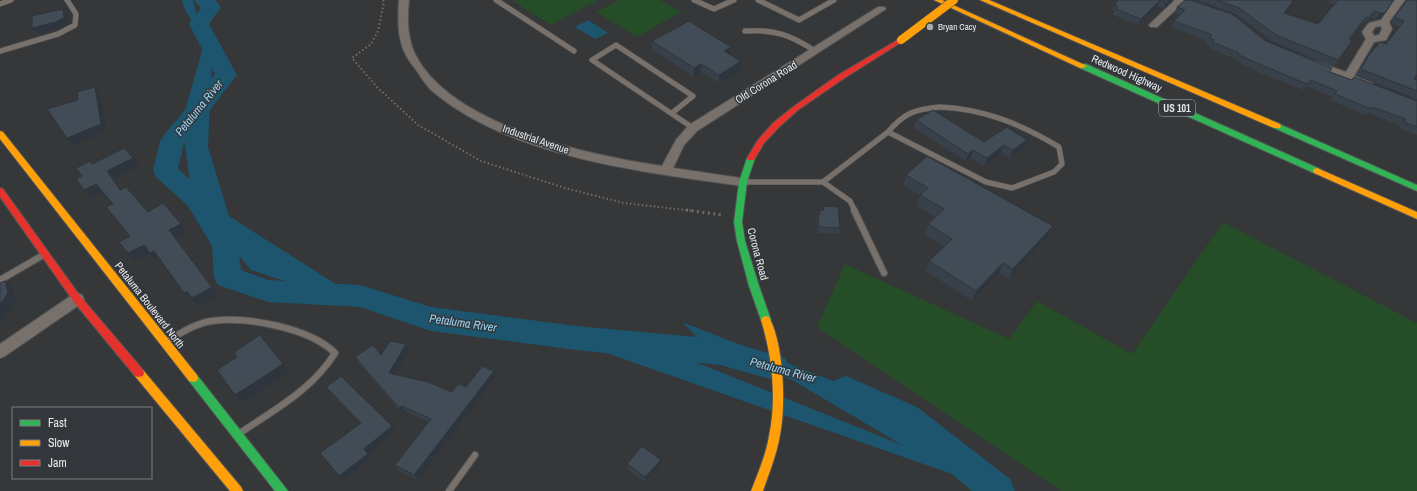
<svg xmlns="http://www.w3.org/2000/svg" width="1417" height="491" viewBox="0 0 1417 491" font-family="'Archivo Narrow',sans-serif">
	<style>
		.green { fill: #254d27 }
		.water { fill: #1c556d }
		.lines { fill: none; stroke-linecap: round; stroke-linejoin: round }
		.river { fill: #1c556d; fill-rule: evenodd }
		.lane-far1-casing { stroke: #525455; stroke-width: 6 }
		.lane-casing { stroke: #525455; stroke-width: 8 }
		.street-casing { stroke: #525455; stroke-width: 2 }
		.fast-casing { stroke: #525455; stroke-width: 2 }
		.slow-casing { stroke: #525455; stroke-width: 2 }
		.jam-casing { stroke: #525455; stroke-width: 2 }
		.path-far1 { stroke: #716d6a; stroke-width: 2; stroke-dasharray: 1.5 2.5; stroke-linecap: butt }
		.path { stroke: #716d6a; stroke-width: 3; stroke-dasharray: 2 3.5; stroke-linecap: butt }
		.lane-far1 { stroke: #78716b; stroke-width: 5 }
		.lane { stroke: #78716b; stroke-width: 6 }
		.street { fill: #78716b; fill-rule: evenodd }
		.fast { fill: #30b455; fill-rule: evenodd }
		.slow { fill: #ff9f0a; fill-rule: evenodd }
		.jam { fill: #e5322d; fill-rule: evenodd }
		.slow-bridge-casing { stroke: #525455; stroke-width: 9; stroke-linecap: butt }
		.slow-bridge { stroke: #ff9f0a; stroke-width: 8 }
		.wall { fill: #38414a }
		.shaded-wall { fill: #2e353c }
		.building { fill: #414c56; stroke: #2e353c }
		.poi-dot { fill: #a9abad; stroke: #33373b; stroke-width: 1.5 }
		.labels { text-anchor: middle; stroke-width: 3; stroke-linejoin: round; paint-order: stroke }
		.far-poi-label { font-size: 9px; fill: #e7eaec; stroke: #33373b; text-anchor: start }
		.shield { fill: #33373b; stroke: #b1b4b7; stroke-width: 1 }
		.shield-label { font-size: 10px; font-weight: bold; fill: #e7eaec }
		.street-label { font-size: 11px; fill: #e7eaec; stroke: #33373b }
		.water-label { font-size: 12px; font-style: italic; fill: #98d4f2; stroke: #33373b }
	</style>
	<rect width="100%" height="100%" fill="#353739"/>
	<g class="green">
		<path d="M516,0H595L597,1L550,25L513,1Z"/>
		<path d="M619,0H660L681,12L637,37L596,12Z"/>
		<path d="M1223,222L1417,323V491H1061L817,327L845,264L1009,339L1037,301L1132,354Z"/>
	</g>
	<g class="water">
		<path d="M182,0H193L197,15L213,33L208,147L229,216L345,290L451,315L638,339L902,445L792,380L703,343L682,322L859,391L973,472L1010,491H981L952,474L558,336L367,308L251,270L192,199L182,122L204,43L183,6Z"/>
		<path d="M588,20L608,33L595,39L575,27Z"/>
	</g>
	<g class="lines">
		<g class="river">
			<path d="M194,0H215L221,7L209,24L237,75L184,143L178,169L206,194L235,238L238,245L241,270L268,280L360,285L431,307L576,326L720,339L785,358L789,367L785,376L774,380L720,365L576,350L431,331L360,307L268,302L218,285L214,277L212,246L188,206L156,177L153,171L160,141L164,135L215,74L189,24L201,8Z"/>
			<path d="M846,376L917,407L1010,479L1015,491H972L895,427L835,400L830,390L835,380Z"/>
		</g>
		<defs>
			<g id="lane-far1">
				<path d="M496,0L574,51"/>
				<path d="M694,0L714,9L734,0"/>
				<path d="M758,0L799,20L834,0"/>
				<path d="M0,4L11,0"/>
				<path d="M745,31C774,29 791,35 815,51"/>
				<path d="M0,51L58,34L75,25L76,14L67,0"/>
				<path d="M940,107C984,109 1021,124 1059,147L1062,164L1054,172L1012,188L986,182L888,132C904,113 915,109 940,107Z"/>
				<path d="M672,113L693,96L616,45L592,60L693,128"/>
				<path d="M744,182H823L888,132"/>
				<path d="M823,182L850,201L855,211"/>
			</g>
			<g id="lane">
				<path d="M854,210L884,273"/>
				<path d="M0,280L45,254"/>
				<path d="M167,341C181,333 196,323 212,321C246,316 310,328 335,353C313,389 274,410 240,433"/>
				<path d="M449,491L475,455"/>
			</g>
			<g id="street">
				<path d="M399,0H409C407,18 407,37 415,54C451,126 589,155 662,166L676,140L689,125L878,7H884L886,9L697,131L684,145L673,168L747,179L749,182L747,185L743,186C644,172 510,158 431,90C426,85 421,77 417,71C412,65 407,58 404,51C397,35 398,17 399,0Z"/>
				<path d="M1175,0H1186L1157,27H1151L1149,25L1151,23Z"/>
				<path d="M1395,0H1405L1389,22L1392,29L1386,40L1374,42L1354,76L1372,83L1373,85L1372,87H1364L1311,66L1310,64L1311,62L1315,61L1346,72L1366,39L1362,32L1369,23L1381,20ZM1381,26L1382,29L1379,35L1374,36L1372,32L1375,27Z"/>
				<path d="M77,293L82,295L84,299L82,303L5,356L0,358V344L72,295Z"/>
			</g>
			<g id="fast">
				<path d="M1080,64H1086L1320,169L1321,171L1317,174L1314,173L1080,68Z"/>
				<path d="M1277,123L1417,185V191L1274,128L1273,126L1274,124Z"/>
				<path d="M751,155L755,158L747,182L742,222L745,241L759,286L771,320L769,323L766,324L763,323L761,320L749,286L737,241L734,222L739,182L747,158Z"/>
				<path d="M193,374L197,375L288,491H275L189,381L188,378L189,375Z"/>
			</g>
			<g id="slow">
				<path d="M934,0H942L1087,66L1083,68H1080Z"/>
				<path d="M980,0H989L1280,124L1281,126L1280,128H1274Z"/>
				<path d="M0,131L3,132L197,375L198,378L197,381L193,382L189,381L0,139Z"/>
				<path d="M1317,168L1417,212V219L1314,173L1313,171L1314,169Z"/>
				<path d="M766,316L769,317C784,345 786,405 780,435C777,454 769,473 763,491H751C758,473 766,455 769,436C777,398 772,356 761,320L763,317Z"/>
				<path d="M139,369L143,370L241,487L243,491H230L135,376L134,373L135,370Z"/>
			</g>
			<g id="jam">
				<path d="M901,38L903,39V41L843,79L798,110L779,127L764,143L754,160H748L747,158L758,140L773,123L793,107L838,75Z"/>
				<path d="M0,188L3,189L80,296L143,370L144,373L143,376L139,377L135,376L74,302L0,197Z"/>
			</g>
		</defs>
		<use href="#lane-far1" class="lane-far1-casing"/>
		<use href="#lane" class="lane-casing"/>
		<use href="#street" class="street-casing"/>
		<use href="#fast" class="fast-casing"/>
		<use href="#slow" class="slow-casing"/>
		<use href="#jam" class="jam-casing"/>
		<path class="path-far1" d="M383,0L384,2L378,31L371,44L352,58L377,87L418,125L481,161L565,188L624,203L694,211"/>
		<path class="path" d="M686,210L723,215"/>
		<use href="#lane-far1" class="lane-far1"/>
		<use href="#lane" class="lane"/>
		<use href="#street" class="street"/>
		<use href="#fast" class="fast"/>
		<use href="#slow" class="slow"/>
		<use href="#jam" class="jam"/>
		<defs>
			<path id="slow-bridge" d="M901,40L954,0"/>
		</defs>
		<use href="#slow-bridge" class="slow-bridge-casing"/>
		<use href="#slow-bridge" class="slow-bridge"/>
	</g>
	<g class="wall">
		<path d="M1119,0H1173L1164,9L1157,6L1138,25L1113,15L1114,11L1112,10L1114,5Z"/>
		<path d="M1197,0H1294L1285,13L1318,24L1334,5L1329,3L1331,0H1393L1380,19H1376L1370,17L1364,24L1362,23L1349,40L1352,41L1333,67L1272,41L1236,14Z"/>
		<path d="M1406,0H1417L1414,79L1417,80V99L1356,75L1365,61L1380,42L1386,44L1400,27L1392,24L1391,22L1406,1Z"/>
		<path d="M1177,7L1266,41L1330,72L1352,80L1417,101V135L1399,128L1400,126L1368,113L1366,115L1330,100L1332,97L1306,86L1303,90L1260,73L1234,60L1235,59L1208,48L1210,46L1205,44L1207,41L1171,27L1174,21L1180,15L1174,13Z"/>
		<path d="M652,41L731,47V55L741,61L740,70L719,83L701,72L694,77L652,49Z"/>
		<path d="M916,120L984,142L1027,140L1024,148L1009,158L1001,153L984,166L970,158L966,161L914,128Z"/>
		<path d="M906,175L1053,226L1048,236L1009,279L999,273L972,301L926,271L929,261L944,247L925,235L928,224L936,217L917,206L920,195L903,186Z"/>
		<path d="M824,206L840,228L839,234L818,233L817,220L818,214H819V210H823Z"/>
		<path d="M409,350L395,375L452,392L466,387L494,371L496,377L418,480L399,471L395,465L428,422L405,411L402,414L359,363L355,357L381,355Z"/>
		<path d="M326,387L392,426L396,431L368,454L371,459L343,481L361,423L330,392Z"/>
		<path d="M627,464L661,465L645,482L628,469Z"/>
	</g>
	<g class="shaded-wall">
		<path d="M1160,0L1157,6L1138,25L1141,19Z"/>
		<path d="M1170,0H1173L1164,9L1166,3Z"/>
		<path d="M63,9L67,14L68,24L61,28L37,34L32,28Z"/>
		<path d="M1380,13H1385L1380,19H1376Z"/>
		<path d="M731,47V55L724,51Z"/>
		<path d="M741,61L740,70L719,83V75Z"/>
		<path d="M701,64V72L694,77V68Z"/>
		<path d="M95,87L100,95L106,131L73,146L67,138Z"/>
		<path d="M1027,140L1024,148L1009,158L1013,150Z"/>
		<path d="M1004,145L1001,153L984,166L987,158Z"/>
		<path d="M973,150L970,158L966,161L968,154Z"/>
		<path d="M133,158L139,166L113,179L127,198L107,171Z"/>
		<path d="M96,184L103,192L91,198L84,190Z"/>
		<path d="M181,224L188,232L176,239L218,295L199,306L193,299L190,301L184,293L187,291L169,230Z"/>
		<path d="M1053,226L1048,236L1009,279L1013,269Z"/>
		<path d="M144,245L150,253L135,261L128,253Z"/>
		<path d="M154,251L161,259L157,261L150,253Z"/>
		<path d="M1003,263L999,273L972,301L976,291Z"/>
		<path d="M5,281L13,288L16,299L15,300V302L0,323V304Z"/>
		<path d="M406,344L409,350L393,379L389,373Z"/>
		<path d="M283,364L289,372L242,402L235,395Z"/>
		<path d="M494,371L496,377L418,480L414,475Z"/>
		<path d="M402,406L405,411L402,414L399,408Z"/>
		<path d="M392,426L396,431L368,454L371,459L343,481L339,476L364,449Z"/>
		<path d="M661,460V465L645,482V477Z"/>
	</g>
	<g class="building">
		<path d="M1119,0H1170L1166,3L1160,0L1141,19L1116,9L1118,6L1114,5Z"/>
		<path d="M1185,0H1190L1232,14L1266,41L1332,68L1330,72L1352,80L1354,77L1417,101V127L1404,122L1406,119L1372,107L1371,109L1335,94L1337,91L1311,80L1307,84L1264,66L1237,54L1239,53L1212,42L1214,40L1209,38L1212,35L1174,21L1185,10L1177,7Z"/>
		<path d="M1217,0H1294L1284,13L1318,24L1338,0H1393L1385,13H1380L1374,11L1369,18L1366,17L1349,39L1352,41L1338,60L1276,35L1239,8Z"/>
		<path d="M1407,0H1417V75L1414,79L1417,80V91L1361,69L1369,55L1380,42L1386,44L1404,21L1396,18L1395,16Z"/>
		<path d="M63,9L64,18L56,22L32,28V16Z"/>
		<path d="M689,21L731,47L724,51L741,61L719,75L701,64L694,68L652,41Z"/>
		<path d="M95,87L101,124L67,138L47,109L78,100L77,92Z"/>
		<path d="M933,110L984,142L1007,127L1027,140L1013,150L1004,145L987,158L973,150L968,154L916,120Z"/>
		<path d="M124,148L133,158L107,171L120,190L126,187L148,212L163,203L181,224L169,230L212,287L192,298L187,291L184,293L154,251L150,253L144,245L128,253L119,242L130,236L106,207L113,204L96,184L84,190L76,179L82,176L76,168L90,161L92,164Z"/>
		<path d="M927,156L1053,226L1013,269L1003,263L976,291L929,261L952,239L928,224L944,209L920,195L928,188L906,175Z"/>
		<path d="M824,206L838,207L840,228L819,227L818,214H820L819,210H824Z"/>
		<path d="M5,281L8,292L7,293V295L0,304V283Z"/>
		<path d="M260,335L283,364L235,395L217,370L237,357L234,352Z"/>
		<path d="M390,341L406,344L389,373L428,382L452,392L458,384L466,387L482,366L494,371L414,475L395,465L431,419L402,406L399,408L355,357L373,345L381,355Z"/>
		<path d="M341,376L392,426L364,449L368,454L339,476L320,453L361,423L326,387Z"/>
		<path d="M642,446L661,460L645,477L627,464Z"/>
	</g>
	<circle class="poi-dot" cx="930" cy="27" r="4"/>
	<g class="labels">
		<g class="far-poi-label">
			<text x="938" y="30">Bryan Cacy</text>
		</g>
		<rect class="shield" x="1159" y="100" width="36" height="16" rx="3"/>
		<g class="shield-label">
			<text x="1177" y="112">US 101</text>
		</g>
		<g class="street-label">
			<text transform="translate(1127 73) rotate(24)" y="4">Redwood Highway</text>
			<text transform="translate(766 82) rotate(-32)" y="4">Old Corona Road</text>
			<text transform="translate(536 139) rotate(19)" y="4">Industrial Avenue</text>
			<text transform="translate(758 254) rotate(75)" y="4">Corona Road</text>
			<text transform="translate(150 305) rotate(52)" y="4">Petaluma Boulevard North</text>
		</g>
		<g class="water-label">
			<text transform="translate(199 108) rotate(-51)" y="4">Petaluma River</text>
			<text transform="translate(463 323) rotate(8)" y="4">Petaluma River</text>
			<text transform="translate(783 370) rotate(15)" y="4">Petaluma River</text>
		</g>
	</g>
	<rect x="12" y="407" width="140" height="72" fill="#33373b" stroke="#7b7f82"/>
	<rect x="20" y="420" width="20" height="6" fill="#30b455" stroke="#7b7f82"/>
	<text x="48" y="427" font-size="12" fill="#e7eaec">Fast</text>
	<rect x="20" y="440" width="20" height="6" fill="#ff9f0a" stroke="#7b7f82"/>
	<text x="48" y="447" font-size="12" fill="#e7eaec">Slow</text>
	<rect x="20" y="460" width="20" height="6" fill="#e5322d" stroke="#7b7f82"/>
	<text x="48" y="467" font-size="12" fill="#e7eaec">Jam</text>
</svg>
